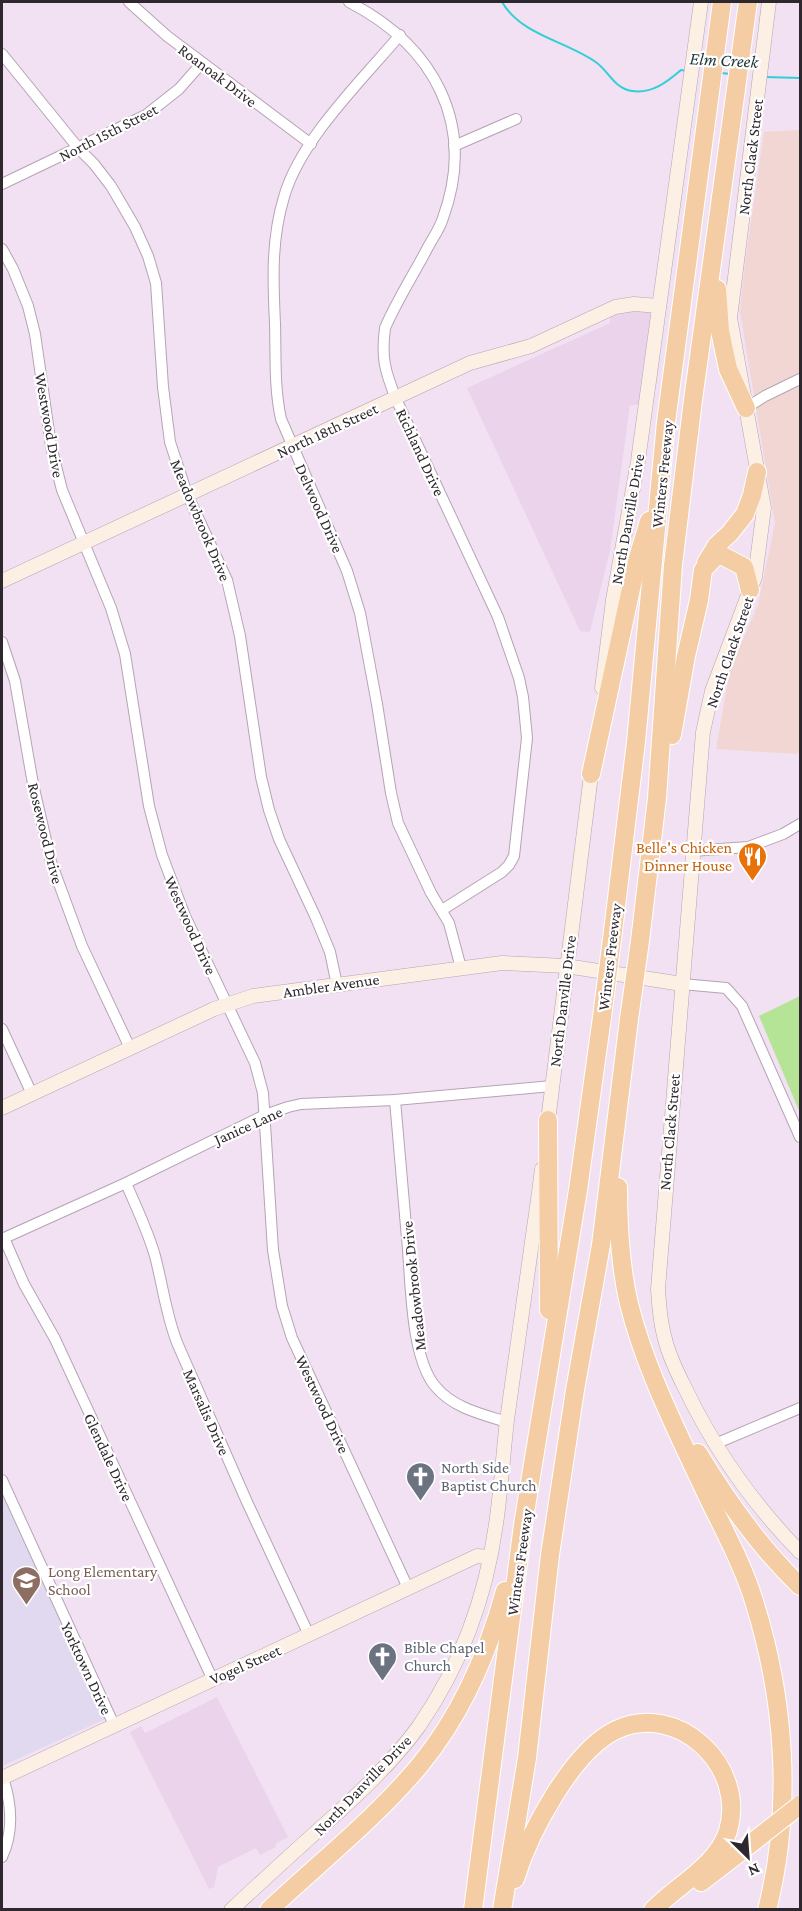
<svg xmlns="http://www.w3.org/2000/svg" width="802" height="1911" viewBox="0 0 802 1911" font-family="'Crimson Pro',serif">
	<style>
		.commercial { fill: #f1d6d4 }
		.built { fill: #ebd4eb }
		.education { fill: #e1d9ef }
		.green { fill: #b5e497 }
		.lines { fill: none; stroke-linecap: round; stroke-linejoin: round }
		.stream { stroke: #31cfd6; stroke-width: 2 }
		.street-casing { stroke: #b4a4b4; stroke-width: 12 }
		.secondary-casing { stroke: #b4a4b4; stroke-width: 15 }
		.highway-casing { stroke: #fff; stroke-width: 20 }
		.street { stroke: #fff; stroke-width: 10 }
		.secondary { stroke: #fcf0e4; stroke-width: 14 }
		.highway { stroke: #f4cda5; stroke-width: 18 }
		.highway-bridge-casing { stroke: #fff; stroke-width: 20; stroke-linecap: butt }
		.highway-bridge { stroke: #f4cda5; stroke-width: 18 }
		.labels { text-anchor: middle; stroke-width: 4.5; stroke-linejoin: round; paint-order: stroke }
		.street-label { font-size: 16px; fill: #2e282e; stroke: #fff }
		.food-label { font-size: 16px; fill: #c56008; stroke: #fff; text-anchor: end }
		.worship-label { font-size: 16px; fill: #5b616d; stroke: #fff; text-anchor: start }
		.education-label { font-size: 16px; fill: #785e54; stroke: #fff; text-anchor: start }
		.water-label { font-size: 18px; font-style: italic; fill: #1e3738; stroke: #fff }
	</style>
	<rect width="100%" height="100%" fill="#f2e1f2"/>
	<path class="commercial" d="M800,130V752L796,754L716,749L730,669L758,605L775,523L740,311L745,263L764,132Z"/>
	<g class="built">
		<path d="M635,310L648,311L653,319L641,405H630L610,551L590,632L580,631L467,388L610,323V316Z"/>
		<path d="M217,1697L288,1837L275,1844L276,1847L260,1855L256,1848L218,1867L214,1887L209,1889L130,1732L141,1726L145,1733Z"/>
	</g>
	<path class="education" d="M2,1494L105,1719L2,1766Z"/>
	<path class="green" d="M800,996V1113L759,1016Z"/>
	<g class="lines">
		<g class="stream">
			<path d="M502,2C522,36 567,41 597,63C609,72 615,89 632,91C652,94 667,82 681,70L687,71"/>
			<path d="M720,73L732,74"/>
			<path d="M765,77L800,78"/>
		</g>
		<defs>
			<g id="street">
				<path d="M129,2L167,36L311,144"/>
				<path d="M349,2C434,46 477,124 443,218C440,228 433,238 428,247C414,274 397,300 385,328C381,358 385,371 396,399L498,617L519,678L523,697L527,738L514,856L509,865L502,872L442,910"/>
				<path d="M400,35C362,80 300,140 284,197C271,240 273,281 275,324C276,356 274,387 281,419L347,571L360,613L377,704L391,793L398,823L431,893L449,923L461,968"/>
				<path d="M2,54L79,149L94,164L111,186L135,227L148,256L156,283L163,387L170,442L187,494L227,580L240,636L261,777L269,810L279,839L316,918L330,952L337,985"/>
				<path d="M454,146L516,119"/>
				<path d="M2,184L146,115L179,89L202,63"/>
				<path d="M2,249L13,269L28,306L35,334L51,446L62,490L111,608L125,654L149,806L162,855L185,916L255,1063L263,1093L273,1250L282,1306L292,1338L408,1588"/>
				<path d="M746,408L765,396L800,379"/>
				<path d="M2,642L15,681L33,784L51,862L82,946L130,1048"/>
				<path d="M692,851L748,847L783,834L800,824"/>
				<path d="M682,984L726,988L742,1006L800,1137"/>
				<path d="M2,1029L32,1094"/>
				<path d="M395,1100C399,1146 403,1192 407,1238C411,1277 410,1356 435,1386C453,1408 481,1414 507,1422"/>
				<path d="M126,1183C136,1207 148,1231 155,1256C163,1286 166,1316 178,1345L247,1502L309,1635"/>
				<path d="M4,1238L24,1284L55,1339L212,1678"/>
				<path d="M2,1239L126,1183L265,1115L288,1107L301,1104L395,1100L552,1086"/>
				<path d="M715,1444L800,1408"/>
				<path d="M2,1480L114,1725"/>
				<path d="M2,1857C14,1831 12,1805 3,1778"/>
			</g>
			<g id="secondary">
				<path d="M769,2L730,318L764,508L755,577L712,691L703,732L658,1289C659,1306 660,1322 665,1339C669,1357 678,1374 686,1390C715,1450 754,1505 800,1552"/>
				<path d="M2,581L470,363L531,346L615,307L634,304L659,306"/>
				<path d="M602,688L613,600L638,461L701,2"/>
				<path d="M2,1108L214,1009L253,996L502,963L566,966L682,984"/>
				<path d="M547,1129L592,767"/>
				<path d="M2,1778L477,1556L490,1557"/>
				<path d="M231,1910C262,1881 294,1852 325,1824C359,1794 393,1762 419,1726C461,1665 486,1597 496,1524C501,1490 503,1455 507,1420C519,1337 531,1253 542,1169"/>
			</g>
			<g id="highway">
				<path d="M717,289L720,331L728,369L746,408"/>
				<path d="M706,563L717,545L730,533L745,514L752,495L757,472"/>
				<path d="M672,735L686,656L699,600L703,570L716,556H723L744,567L750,590"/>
				<path d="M591,774L637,561L649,521"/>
				<path d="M613,931L636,742L666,422L722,2"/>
				<path d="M640,941L657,798L673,565L693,400L748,2"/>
				<path d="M548,1120L549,1310"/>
				<path d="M618,1187C618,1226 620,1266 629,1304C645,1368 676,1429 704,1489C721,1525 742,1562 754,1601C785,1700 793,1808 767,1910"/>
				<path d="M698,1453C727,1501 759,1547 800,1586"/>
				<path d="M515,1879C529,1833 572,1751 616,1730C678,1701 747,1766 728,1831C717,1866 677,1885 653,1910"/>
				<path d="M701,1882L740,1852"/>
				<path d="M269,1910C320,1862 376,1818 420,1765C462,1714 488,1653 505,1591"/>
				<path d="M473,1910L523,1525L578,1190L602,1017"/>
				<path d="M502,1910L527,1758L550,1555L575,1390L601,1245L629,1019"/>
			</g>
		</defs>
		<use href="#street" class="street-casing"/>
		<use href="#secondary" class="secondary-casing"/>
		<use href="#highway" class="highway-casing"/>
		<use href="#street" class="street"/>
		<use href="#secondary" class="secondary"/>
		<use href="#highway" class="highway"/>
		<defs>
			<g id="highway-bridge">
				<path d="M602,1017L613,931"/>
				<path d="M629,1019L640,941"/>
				<path d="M740,1852L800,1805"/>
			</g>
		</defs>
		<use href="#highway-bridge" class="highway-bridge-casing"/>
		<use href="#highway-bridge" class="highway-bridge"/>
	</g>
	<defs>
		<symbol id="restaurant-pin" viewBox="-11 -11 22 30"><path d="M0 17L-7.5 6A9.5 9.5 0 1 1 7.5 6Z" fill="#e8710a" stroke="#fff"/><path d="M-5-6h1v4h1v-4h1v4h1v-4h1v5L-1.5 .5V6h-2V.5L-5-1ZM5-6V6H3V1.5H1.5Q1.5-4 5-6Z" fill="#fff"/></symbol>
		<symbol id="church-pin" viewBox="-11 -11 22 30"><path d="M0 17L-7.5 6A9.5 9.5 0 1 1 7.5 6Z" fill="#6b7280" stroke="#fff"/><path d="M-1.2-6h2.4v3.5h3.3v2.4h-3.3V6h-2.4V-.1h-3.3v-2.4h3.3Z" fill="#fff"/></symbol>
		<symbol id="school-pin" viewBox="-11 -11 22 30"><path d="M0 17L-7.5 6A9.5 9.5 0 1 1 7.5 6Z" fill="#8d6e63" stroke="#fff"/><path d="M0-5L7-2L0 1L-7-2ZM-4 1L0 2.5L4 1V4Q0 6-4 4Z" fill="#fff"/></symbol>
	</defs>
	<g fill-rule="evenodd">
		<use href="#restaurant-pin" x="736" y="840" width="33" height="45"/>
		<use href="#church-pin" x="404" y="1460" width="33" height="45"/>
		<use href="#school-pin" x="10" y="1564" width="33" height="45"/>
		<use href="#church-pin" x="366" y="1640" width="33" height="45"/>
	</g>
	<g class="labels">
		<g class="street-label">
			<text transform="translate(218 75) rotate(37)" y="6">Roanoak Drive</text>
			<text transform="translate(108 132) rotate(-27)" y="6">North 15th Street</text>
			<text transform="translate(750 157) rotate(-83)" y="6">North Clack Street</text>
			<text transform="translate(50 425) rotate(80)" y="6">Westwood Drive</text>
			<text transform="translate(327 430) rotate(-25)" y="6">North 18th Street</text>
			<text transform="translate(421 452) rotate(65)" y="6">Richland Drive</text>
			<text transform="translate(662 474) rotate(-84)" y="6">Winters Freeway</text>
			<text transform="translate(320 508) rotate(66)" y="6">Delwood Drive</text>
			<text transform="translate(627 519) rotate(-80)" y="6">North Danville Drive</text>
			<text transform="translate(201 520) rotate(67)" y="6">Meadowbrook Drive</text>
			<text transform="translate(729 652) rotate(-71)" y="6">North Clack Street</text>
			<text transform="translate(46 833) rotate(76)" y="6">Rosewood Drive</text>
			<text transform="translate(191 925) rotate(66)" y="6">Westwood Drive</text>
			<text transform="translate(609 957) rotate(-83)" y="6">Winters Freeway</text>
			<text transform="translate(331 985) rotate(-8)" y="6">Ambler Avenue</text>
			<text transform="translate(562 1001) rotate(-83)" y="6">North Danville Drive</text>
			<text transform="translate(248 1125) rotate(-24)" y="6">Janice Lane</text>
			<text transform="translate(669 1132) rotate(-85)" y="6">North Clack Street</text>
			<text transform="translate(413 1286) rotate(-96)" y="6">Meadowbrook Drive</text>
			<text transform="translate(323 1404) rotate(65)" y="6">Westwood Drive</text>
			<text transform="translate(207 1412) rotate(66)" y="6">Marsalis Drive</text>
			<text transform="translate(109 1457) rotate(65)" y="6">Glendale Drive</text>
			<text transform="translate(519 1562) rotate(-82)" y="6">Winters Freeway</text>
			<text transform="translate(245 1664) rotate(-24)" y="6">Vogel Street</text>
			<text transform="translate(87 1668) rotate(65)" y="6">Yorktown Drive</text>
			<text transform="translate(362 1785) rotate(-46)" y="6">North Danville Drive</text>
		</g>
		<g class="food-label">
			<text x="732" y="853">Belle's Chicken<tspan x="732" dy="18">Dinner House</tspan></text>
		</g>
		<g class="worship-label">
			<text x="441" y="1473">North Side<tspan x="441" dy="18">Baptist Church</tspan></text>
			<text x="404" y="1653">Bible Chapel<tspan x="404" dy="18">Church</tspan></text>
		</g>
		<g class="education-label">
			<text x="48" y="1577">Long Elementary<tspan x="48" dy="18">School</tspan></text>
		</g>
		<g class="water-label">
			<text transform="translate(724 60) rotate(3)" y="6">Elm Creek</text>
		</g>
	</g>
	<rect width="802" height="1911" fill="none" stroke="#2e282e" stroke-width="6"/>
	<g transform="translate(748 1857) rotate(155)" stroke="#ffffff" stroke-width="4.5" paint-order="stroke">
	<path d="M0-4.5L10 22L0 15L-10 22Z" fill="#2e282e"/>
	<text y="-9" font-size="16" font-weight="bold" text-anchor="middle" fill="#2e282e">N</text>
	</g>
</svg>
